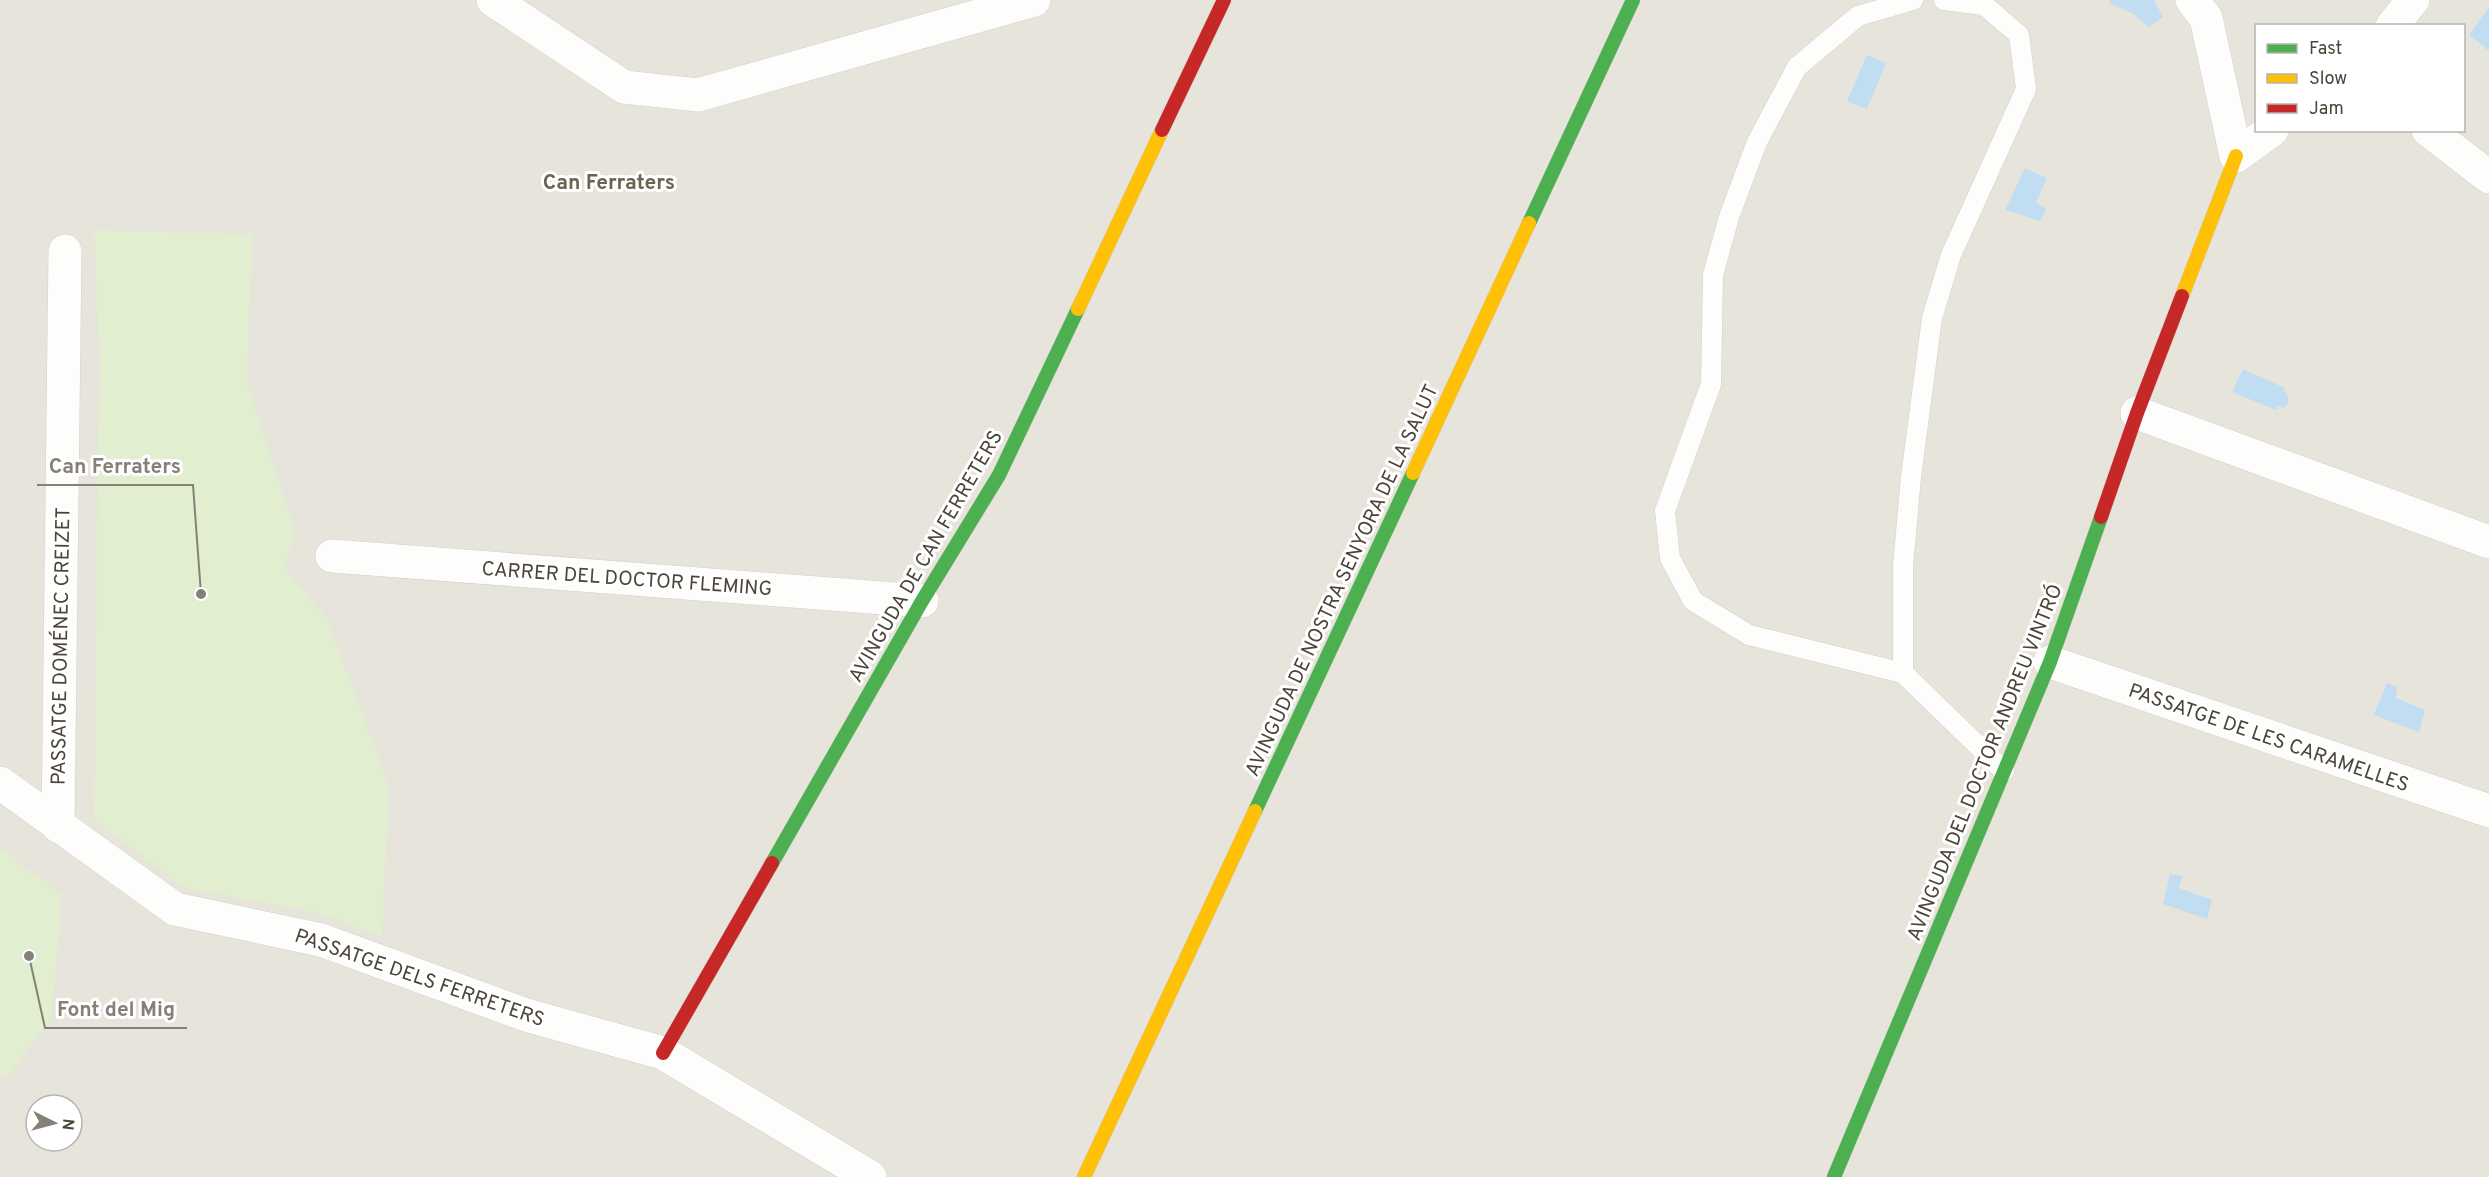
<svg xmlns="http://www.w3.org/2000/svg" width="2489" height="1177" viewBox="0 0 2489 1177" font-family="Overpass,sans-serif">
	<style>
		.residential { fill: #e7e4dc; fill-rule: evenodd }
		.green { fill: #e1eecf }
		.water { fill: #c0ddf1 }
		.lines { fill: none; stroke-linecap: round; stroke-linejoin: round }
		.lane-casing { stroke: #d2d0cb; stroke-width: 21 }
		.street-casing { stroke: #d2d0cb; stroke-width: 34 }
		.fast-casing { stroke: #d3cfc5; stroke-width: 15 }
		.slow-casing { stroke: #d3cfc5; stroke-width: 15 }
		.jam-casing { stroke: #d3cfc5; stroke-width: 15 }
		.lane { stroke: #fdfdfc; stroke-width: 20 }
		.street { stroke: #fdfdfc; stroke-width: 33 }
		.fast { stroke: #4caf50; stroke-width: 14 }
		.slow { stroke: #ffc107; stroke-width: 14 }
		.jam { stroke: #c62828; stroke-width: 14 }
		.labels { text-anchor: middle; stroke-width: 6; stroke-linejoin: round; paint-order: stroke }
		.street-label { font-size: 20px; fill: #4b4439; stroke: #fff }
		.neighbourhood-label { font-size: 21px; font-weight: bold; fill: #6e6250; stroke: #fff }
		.leader { fill: none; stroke: #868178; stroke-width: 2 }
		.callout-dot { fill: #868178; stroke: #fff; stroke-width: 2 }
		.callout-label { font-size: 21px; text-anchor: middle; font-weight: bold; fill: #868178; stroke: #fff; stroke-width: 6; stroke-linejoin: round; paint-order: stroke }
	</style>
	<rect width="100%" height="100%" fill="#f4f2ee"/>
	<path class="residential" d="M0,0H2489V1177H0ZM2256,26H2464V130H2256ZM36,1105H72V1141H36Z"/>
	<g class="green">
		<path d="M94,230L252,234L247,383L295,533L284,569L327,618L389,786L382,937L319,913L185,888L94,820L99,354Z"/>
		<path d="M0,848L62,895L52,1017L10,1074L0,1077Z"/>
	</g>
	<g class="water">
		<path d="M2110,0H2154L2163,17L2149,27L2132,13L2109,3Z"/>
		<path d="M2488,9L2489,10V51L2469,35Z"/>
		<path d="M1867,55L1886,63L1867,109L1847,101Z"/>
		<path d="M2025,168L2047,178L2036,203L2046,209L2040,221L2005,210Z"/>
		<path d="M2243,369L2285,388L2284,391C2290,397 2291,404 2283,408L2278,406L2276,410L2232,392Z"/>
		<path d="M2387,683L2397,687L2396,698L2425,710L2419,732L2374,715Z"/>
		<path d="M2170,874L2182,876L2179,888L2212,900L2207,919L2163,904Z"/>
	</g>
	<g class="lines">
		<defs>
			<g id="lane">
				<path d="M1913,0L1858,16L1797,67L1757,142L1729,217L1713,275L1711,384L1665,511L1670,558L1693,601L1749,635L1903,673L2004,771"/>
				<path d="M1903,673V566L1911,477L1932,318L1951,255L2026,89L2019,35L1984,5L1944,0"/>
			</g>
			<g id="street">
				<path d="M493,0L624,87L698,95L1034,0"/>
				<path d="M2192,0L2206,18L2236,156L2272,130"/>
				<path d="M2392,26L2413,0"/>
				<path d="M2428,130L2489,177"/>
				<path d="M2137,413L2489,542"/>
				<path d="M332,556L922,601"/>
				<path d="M2050,662L2489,811"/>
				<path d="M0,783L175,909L321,940L526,1015L663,1053L870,1177"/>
				<path d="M58,826L65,251"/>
			</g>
			<g id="fast">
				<path d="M1529,223L1633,0"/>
				<path d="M1255,811L1413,473"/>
				<path d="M772,863L922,601L999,475L1078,309"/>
				<path d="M1834,1177L2050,662L2101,517"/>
			</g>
			<g id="slow">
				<path d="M2182,296L2236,156"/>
				<path d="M1078,309L1162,130"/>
				<path d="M1413,473L1529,223"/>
				<path d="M1084,1177L1255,811"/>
			</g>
			<g id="jam">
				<path d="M1162,130L1224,0"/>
				<path d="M2101,517L2137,413L2182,296"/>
				<path d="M663,1053L772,863"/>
			</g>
		</defs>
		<use href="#lane" class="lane-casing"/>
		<use href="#street" class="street-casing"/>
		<use href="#fast" class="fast-casing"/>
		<use href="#slow" class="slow-casing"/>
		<use href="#jam" class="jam-casing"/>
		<use href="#lane" class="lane"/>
		<use href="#street" class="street"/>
		<use href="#fast" class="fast"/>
		<use href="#slow" class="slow"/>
		<use href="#jam" class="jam"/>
	</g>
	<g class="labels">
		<g class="street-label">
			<text transform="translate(925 556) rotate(-60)" y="7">AVINGUDA DE CAN FERRETERS</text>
			<text transform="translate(627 578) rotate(4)" y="7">CARRER DEL DOCTOR FLEMING</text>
			<text transform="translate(1341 580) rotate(-65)" y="7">AVINGUDA DE NOSTRA SENYORA DE LA SALUT</text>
			<text transform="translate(60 646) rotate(-89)" y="7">PASSATGE DOMÉNEC CREIZET</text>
			<text transform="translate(2269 737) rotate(19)" y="7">PASSATGE DE LES CARAMELLES</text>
			<text transform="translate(1984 762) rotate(-68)" y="7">AVINGUDA DEL DOCTOR ANDREU VINTRÓ</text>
			<text transform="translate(420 977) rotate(19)" y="7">PASSATGE DELS FERRETERS</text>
		</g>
		<g class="neighbourhood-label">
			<text x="609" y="189">Can Ferraters</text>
		</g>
	</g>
	<path class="leader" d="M201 594L193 485H37M29 956L45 1028H187"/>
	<g class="callout-dot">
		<circle cx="201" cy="594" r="6"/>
		<circle cx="29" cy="956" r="6"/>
	</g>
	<g class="callout-label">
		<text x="115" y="473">Can Ferraters</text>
		<text x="116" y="1016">Font del Mig</text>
	</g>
	<rect x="2255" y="24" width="210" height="108" fill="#ffffff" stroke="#b7b4b0" stroke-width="1.5"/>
	<rect x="2267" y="44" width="30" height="9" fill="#4caf50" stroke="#b7b4b0" stroke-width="1.5"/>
	<text x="2309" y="54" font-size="18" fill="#4b4439">Fast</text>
	<rect x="2267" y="74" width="30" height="9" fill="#ffc107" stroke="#b7b4b0" stroke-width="1.5"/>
	<text x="2309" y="84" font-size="18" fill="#4b4439">Slow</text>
	<rect x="2267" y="104" width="30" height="9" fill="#c62828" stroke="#b7b4b0" stroke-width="1.5"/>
	<text x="2309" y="114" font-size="18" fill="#4b4439">Jam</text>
	<g transform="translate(54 1123) rotate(96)"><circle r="28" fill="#ffffff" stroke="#b7b4b0" stroke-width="1.5"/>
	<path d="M0-4.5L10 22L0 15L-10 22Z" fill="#868178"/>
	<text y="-9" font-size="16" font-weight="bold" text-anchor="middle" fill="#4b4439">N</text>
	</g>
</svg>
